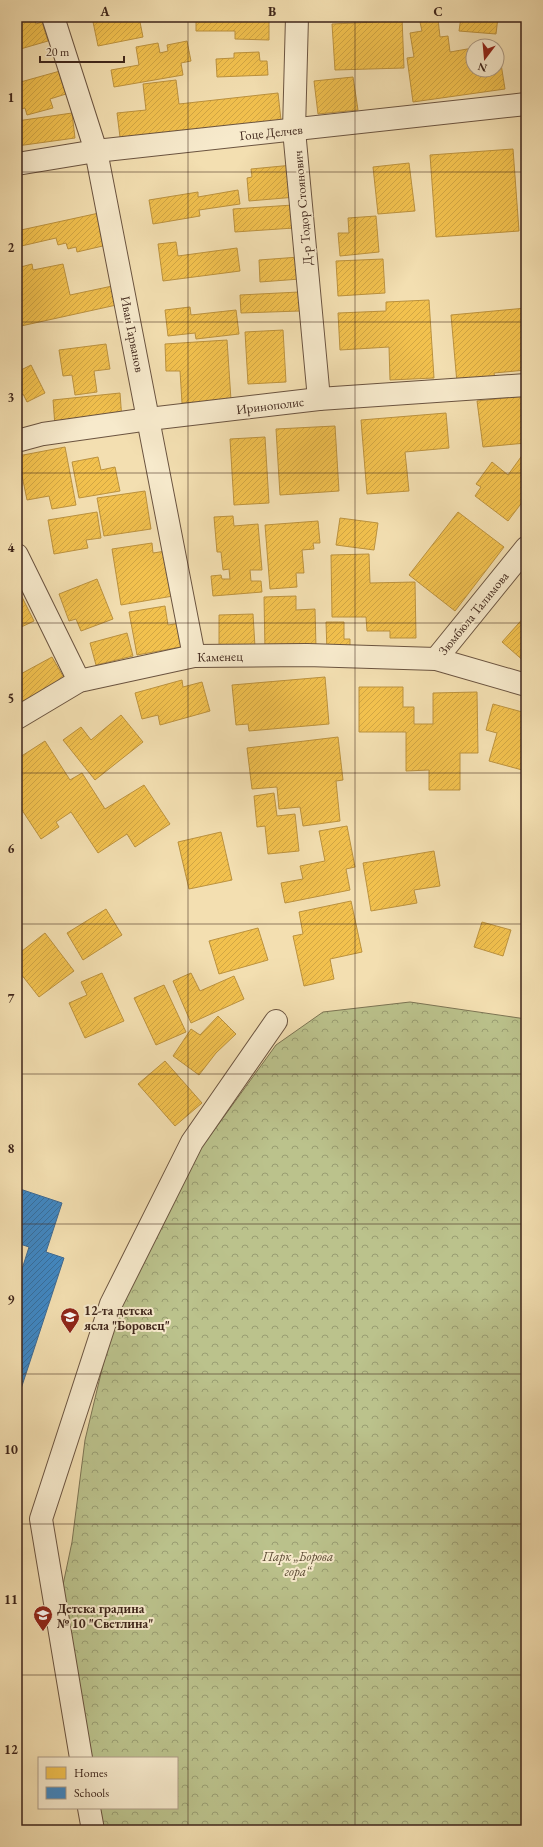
<svg xmlns="http://www.w3.org/2000/svg" width="543" height="1847" viewBox="0 0 543 1847" font-family="'EB Garamond',serif">
	<style>
		.forest { fill: url(#forest-crowns); stroke: #7c7453 }
		.homes { fill: url(#homes-hatch); stroke: #bc923e }
		.schools { fill: url(#schools-hatch); stroke: #3f6a92 }
		.lines { fill: none; stroke-linecap: round; stroke-linejoin: round }
		.minor-casing { stroke: #6b5440; stroke-width: 24 }
		.minor { stroke: #f7eacc; stroke-width: 22 }
		.grid { fill: none; stroke: #3e251a; stroke-width: 1; stroke-opacity: 0.55 }
		.labels { text-anchor: middle; stroke-width: 4; stroke-linejoin: round; paint-order: stroke }
		.street-label { font-size: 13px; fill: #3e251a; stroke: #f7eacc }
		.poi-label { font-size: 13px; font-weight: bold; fill: #3e251a; stroke: #f7eacc; text-anchor: start }
		.park-label { font-size: 13px; font-style: italic; fill: #5d4c36; stroke: #f7eacc }
		.neatline { fill: none; stroke: #3e251a; stroke-width: 1.5 }
		.grid-label { font-size: 13px; text-anchor: middle; font-weight: bold; fill: #3e251a }
	</style>
	<defs>
		<pattern id="forest-crowns" width="20" height="18" patternUnits="userSpaceOnUse"><rect width="20" height="18" fill="#bbc28c"/><path d="M2 6a3 3 0 1 1 6 0M12 15a3 3 0 1 1 6 0" fill="none" stroke="#999d72"/></pattern>
		<pattern id="homes-hatch" width="6" height="6" patternUnits="userSpaceOnUse"><rect width="6" height="6" fill="#f2c14e"/><path d="M-1 1l2-2M0 6l6-6M5 7l2-2" fill="none" stroke="#d1a644"/></pattern>
		<pattern id="schools-hatch" width="6" height="6" patternUnits="userSpaceOnUse"><rect width="6" height="6" fill="#3f88c5"/><path d="M-1 1l2-2M0 6l6-6M5 7l2-2" fill="none" stroke="#366f9f"/></pattern>
	</defs>
	<rect width="100%" height="100%" fill="#f3dfb1"/>
	<filter id="stains"><feTurbulence type="fractalNoise" baseFrequency=".005" numOctaves="4"/><feColorMatrix values="0 0 0 0 .2 0 0 0 0 .09 0 0 0 0 .02 0 0 0 .5 -.17"/></filter>
	<radialGradient id="worn" r=".72"><stop offset=".6" stop-color="#630" stop-opacity="0"/><stop offset="1" stop-color="#630" stop-opacity=".3"/></radialGradient>
	<path class="forest" d="M410,1002L526,1019V1830H99L95,1808H177V1758H85L59,1604L72,1542L85,1440L115,1315L199,1151L276,1045L323,1012Z"/>
	<g class="homes">
		<path d="M17,17H34L36,24L42,22L48,41L17,50Z"/>
		<path d="M92,17H139L143,37L98,46Z"/>
		<path d="M196,17H245L244,21H269V40L235,39V31H196Z"/>
		<path d="M377,17H402L404,68L335,70L332,24L377,22Z"/>
		<path d="M461,17H498L496,34L459,31Z"/>
		<path d="M438,19L440,37L448,36L450,52L473,48V70H497V46H488L498,45L505,89L413,102L407,58L414,57L410,33L422,31L420,22Z"/>
		<path d="M187,41L191,61L181,63L183,75L114,87L111,70L139,65L136,47L158,43L160,53L168,51L167,45Z"/>
		<path d="M259,52L260,61H267L268,75L217,77L216,59L234,58V53Z"/>
		<path d="M60,71L66,94L50,99L53,108L27,115L25,108L17,110V83Z"/>
		<path d="M353,77L358,110L318,114L314,81Z"/>
		<path d="M176,80L179,104L278,93L281,120L121,145L117,113L146,110L143,84Z"/>
		<path d="M72,113L75,138L17,146V121Z"/>
		<path d="M513,149L519,231L436,237L430,155Z"/>
		<path d="M409,163L415,211L378,214L373,167Z"/>
		<path d="M293,165L296,197L249,201L247,178L252,177L251,169Z"/>
		<path d="M238,190L240,204L199,210L200,216L153,224L149,200L198,192V197Z"/>
		<path d="M293,205L294,228L235,232L233,209Z"/>
		<path d="M99,213L107,245L77,252L76,247L68,249L66,243L58,245L56,238L17,247V223L19,222L21,230Z"/>
		<path d="M376,216L379,252L340,256L338,233H349L348,218Z"/>
		<path d="M176,242L178,256L237,248L240,271L163,281L158,244Z"/>
		<path d="M299,257L300,279L260,282L259,260Z"/>
		<path d="M383,259L385,293L338,296L336,261Z"/>
		<path d="M32,264L33,270L63,264L70,295L117,285L121,304L21,326L17,308V268Z"/>
		<path d="M299,292L300,311L241,313L240,295Z"/>
		<path d="M429,300L434,378L390,380L389,347L340,350L338,313L386,311V302Z"/>
		<path d="M190,307L191,315L236,310L239,334L196,339L195,333L168,336L165,310Z"/>
		<path d="M526,308V370L494,373L495,380L457,383L451,315Z"/>
		<path d="M283,330L286,382L248,384L245,332Z"/>
		<path d="M227,340L231,400L182,403L180,371H166L165,344Z"/>
		<path d="M106,344L110,369L94,371L97,392L75,395L72,375L63,376L59,350Z"/>
		<path d="M31,365L45,393L27,402L23,394L17,397V372Z"/>
		<path d="M120,393L122,420L55,426L53,400Z"/>
		<path d="M523,396L526,443L483,447L477,401Z"/>
		<path d="M446,413L449,448L405,452L409,491L367,494L361,420Z"/>
		<path d="M335,426L339,491L280,495L276,429Z"/>
		<path d="M265,437L269,503L234,505L230,439Z"/>
		<path d="M65,447L76,505L52,509L49,496L27,500L18,456Z"/>
		<path d="M526,450V497L508,521L475,496L481,487L476,484L492,462L508,475Z"/>
		<path d="M98,457L101,470L115,467L120,491L79,498L72,462Z"/>
		<path d="M145,491L151,529L104,536L97,498Z"/>
		<path d="M97,512L101,538L86,540L88,548L54,554L48,520Z"/>
		<path d="M458,512L504,547L455,611L409,575Z"/>
		<path d="M233,516L234,526L258,524L262,570H250L251,581H261L262,592L213,596L211,576L221,575L222,579H230L229,569L223,570L221,552H217L214,517Z"/>
		<path d="M340,518L378,523L374,550L336,545Z"/>
		<path d="M318,521L320,543H313L314,549L302,550L304,573H296L297,587L270,589L265,525Z"/>
		<path d="M152,543L153,553L166,551L173,596L121,605L112,549Z"/>
		<path d="M369,554L370,583L415,582L416,638H390V631H367L366,617H332L331,555Z"/>
		<path d="M97,579L113,619L81,631L76,619L69,621L59,594Z"/>
		<path d="M20,593L34,621L17,629V595Z"/>
		<path d="M296,596V610L315,609L316,648L265,650L264,597Z"/>
		<path d="M165,606L168,625L181,623L186,646L137,655L129,612Z"/>
		<path d="M253,614L255,647L219,648V615Z"/>
		<path d="M526,615V663L502,642Z"/>
		<path d="M326,622H344V639H350V652H327Z"/>
		<path d="M127,633L133,656L96,665L90,643Z"/>
		<path d="M52,657L67,683L17,710V676Z"/>
		<path d="M325,677L329,724L249,731L248,724L236,725L232,685Z"/>
		<path d="M182,680L183,687L202,682L210,711L160,725L158,715L142,719L135,693Z"/>
		<path d="M359,687H403V707H414V724H433V693L477,692L478,753H460V790H429V770L406,771V732H359Z"/>
		<path d="M493,704L526,713V771L489,761L497,733L486,730Z"/>
		<path d="M121,715L143,742L95,780L63,740L81,727L91,740Z"/>
		<path d="M338,737L343,780L336,781L340,821L303,826L300,807L279,809L277,787L252,789L247,748Z"/>
		<path d="M45,741L70,780L82,773L105,809L144,785L170,824L135,847L127,834L98,853L71,812L56,822L59,827L41,839L18,804L17,805V759Z"/>
		<path d="M274,793L277,816L295,814L299,851L268,854L265,826L257,827L254,796Z"/>
		<path d="M347,826L355,867L346,869L350,890L285,903L281,883L303,879L300,866L325,861L319,831Z"/>
		<path d="M221,832L232,880L189,889L178,842Z"/>
		<path d="M434,851L440,886L414,890L417,903L371,911L363,863Z"/>
		<path d="M351,901L362,952L330,959L334,979L304,986L293,936L303,934L299,912Z"/>
		<path d="M106,909L122,935L83,960L67,933Z"/>
		<path d="M482,922L511,930L503,956L474,947Z"/>
		<path d="M258,928L268,960L219,974L209,941Z"/>
		<path d="M45,933L74,971L39,997L17,969V955Z"/>
		<path d="M102,973L124,1021L85,1038L69,1003L87,995L81,982Z"/>
		<path d="M191,973L200,991L234,976L244,999L191,1023L173,981Z"/>
		<path d="M164,985L186,1032L156,1045L134,998Z"/>
		<path d="M218,1016L236,1034L216,1053L199,1075L173,1056L191,1029L200,1035Z"/>
		<path d="M165,1061L202,1103L175,1126L138,1084Z"/>
	</g>
	<path class="schools" d="M17,1188L62,1203L46,1252L64,1258L17,1401V1285L29,1247L17,1243Z"/>
	<g class="lines">
		<defs>
			<g id="minor">
				<path d="M53,17L96,151L194,656"/>
				<path d="M297,17L294,130L319,399"/>
				<path d="M17,164L96,151L526,104"/>
				<path d="M17,441L43,434L149,419L319,399L526,385"/>
				<path d="M17,555L79,681"/>
				<path d="M436,659L526,548"/>
				<path d="M17,718L79,681L194,656L307,655L436,659L526,685"/>
				<path d="M81,1758L41,1519L111,1304L192,1142L276,1021"/>
				<path d="M89,1808L93,1830"/>
			</g>
		</defs>
		<use href="#minor" class="minor-casing"/>
		<use href="#minor" class="minor"/>
	</g>
	<path class="grid" d="M188,17V1830M355,17V1830M17,172H526M17,322H526M17,473H526M17,623H526M17,773H526M17,924H526M17,1074H526M17,1224H526M17,1374H526M17,1524H526M17,1675H526"/>
	<defs>
		<symbol id="school-pin" viewBox="-11 -11 22 30"><path d="M0 17L-7.5 6A9.5 9.5 0 1 1 7.5 6Z" fill="#8f2418" stroke="#f7eacc"/><path d="M0-5L7-2L0 1L-7-2ZM-4 1L0 2.5L4 1V4Q0 6-4 4Z" fill="#fff"/></symbol>
	</defs>
	<g fill-rule="evenodd">
		<use href="#school-pin" x="59" y="1306" width="22" height="30"/>
		<use href="#school-pin" x="32" y="1604" width="22" height="30"/>
	</g>
	<g class="labels">
		<g class="street-label">
			<text transform="translate(271 132) rotate(-6)" y="5">Гоце Делчев</text>
			<text transform="translate(302 208) rotate(-95)" y="5">Д-р Тодор Стоянович</text>
			<text transform="translate(133 334) rotate(79)" y="5">Иван Гарванов</text>
			<text transform="translate(270 405) rotate(-7)" y="5">Иринополис</text>
			<text transform="translate(473 613) rotate(-51)" y="5">Зюмбюла Талимова</text>
			<text transform="translate(220 656) rotate(-1)" y="5">Каменец</text>
		</g>
		<g class="poi-label">
			<text x="84" y="1315">12-та детска<tspan x="84" dy="15">ясла "Боровец"</tspan></text>
			<text x="57" y="1613">Детска градина<tspan x="57" dy="15">№ 10 "Светлина"</tspan></text>
		</g>
		<g class="park-label">
			<text x="298" y="1561">Парк „Борова<tspan x="298" dy="15">гора“</tspan></text>
		</g>
	</g>
	<rect width="543" height="1847" fill="none" stroke="#f3dfb1" stroke-width="44"/>
	<rect x="38" y="1757" width="140" height="52" fill="#f7eacc" stroke="#ad9b85"/>
	<rect x="46" y="1767" width="20" height="12" fill="#f2c14e" stroke="#ad9b85"/>
	<text x="74" y="1777" font-size="12" fill="#3e251a">Homes</text>
	<rect x="46" y="1787" width="20" height="12" fill="#3f88c5" stroke="#ad9b85"/>
	<text x="74" y="1797" font-size="12" fill="#3e251a">Schools</text>
	<g transform="translate(485 58) rotate(196)"><circle r="19" fill="#f7eacc" stroke="#ad9b85"/>
	<path d="M0-3L7 15L0 10L-7 15Z" fill="#8f2418"/>
	<text y="-6" font-size="11" font-weight="bold" text-anchor="middle" fill="#3e251a">N</text>
	</g>
	<path d="M40 56v6h84v-6" fill="none" stroke="#3e251a" stroke-width="2"/>
	<text x="46" y="56" font-size="12" fill="#3e251a" stroke="#f7eacc" stroke-width="3" paint-order="stroke">20 m</text>
	<rect x="22" y="22" width="499" height="1803" class="neatline"/>
	<g class="grid-label">
		<text x="105" y="16">A</text>
		<text x="272" y="16">B</text>
		<text x="438" y="16">C</text>
		<text x="11" y="102">1</text>
		<text x="11" y="252">2</text>
		<text x="11" y="402">3</text>
		<text x="11" y="552">4</text>
		<text x="11" y="703">5</text>
		<text x="11" y="853">6</text>
		<text x="11" y="1003">7</text>
		<text x="11" y="1153">8</text>
		<text x="11" y="1304">9</text>
		<text x="11" y="1454">10</text>
		<text x="11" y="1604">11</text>
		<text x="11" y="1754">12</text>
	</g>
	<rect width="100%" height="100%" filter="url(#stains)"/>
	<rect width="100%" height="100%" fill="url(#worn)"/>
</svg>
